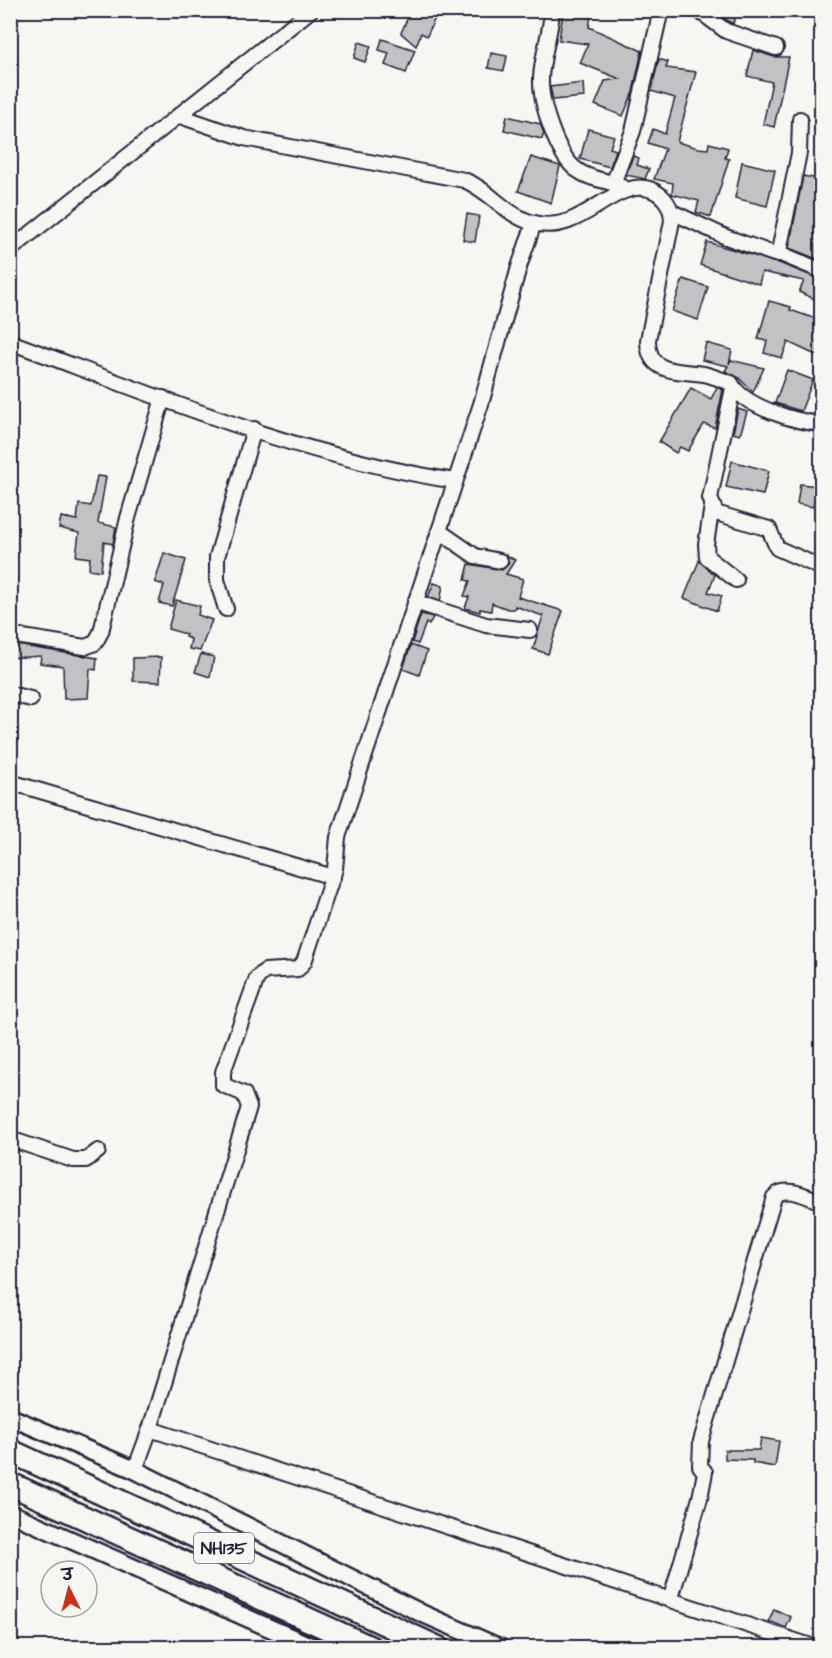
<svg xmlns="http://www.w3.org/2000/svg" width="832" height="1658" viewBox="0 0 832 1658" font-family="'Architects Daughter','Playpen Sans Deva',sans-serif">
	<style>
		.building { fill: #c2c2c4; stroke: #22223b; stroke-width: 1.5 }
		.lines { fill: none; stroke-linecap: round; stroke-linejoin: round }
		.minor-casing { stroke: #22223b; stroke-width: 18 }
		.tertiary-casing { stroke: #22223b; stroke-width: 21 }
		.trunk-casing { stroke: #22223b; stroke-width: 27 }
		.minor { stroke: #f6f6f2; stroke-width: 14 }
		.tertiary { stroke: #f6f6f2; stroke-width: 16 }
		.trunk { stroke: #f6f6f2; stroke-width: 22 }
		.labels { text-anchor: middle; stroke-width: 4.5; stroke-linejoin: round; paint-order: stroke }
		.shield { fill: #f6f6f2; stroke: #626272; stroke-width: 1.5 }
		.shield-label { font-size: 18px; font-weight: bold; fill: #22223b }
	</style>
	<rect width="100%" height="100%" fill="#f6f6f2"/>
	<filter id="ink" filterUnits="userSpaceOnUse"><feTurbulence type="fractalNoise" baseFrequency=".0167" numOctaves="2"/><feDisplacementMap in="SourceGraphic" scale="12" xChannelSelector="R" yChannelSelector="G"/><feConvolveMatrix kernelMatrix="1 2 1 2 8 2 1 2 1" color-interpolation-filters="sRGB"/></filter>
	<g filter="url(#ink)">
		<g class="building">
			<path d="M411,10L435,18L427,36L421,33L416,46L401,33Z"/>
			<path d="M720,10H737L733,24L719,15Z"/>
			<path d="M563,12L591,15L589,27L642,51L633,92L623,116L595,105L605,81L620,79L580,63L588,44L559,40Z"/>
			<path d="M382,39L415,50L406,73L385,65L389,53L379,50Z"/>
			<path d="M359,42L371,46L365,62L354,58Z"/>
			<path d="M753,50L774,57H789L774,127L763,124L772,82L747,76Z"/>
			<path d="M491,53L507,56L504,71L488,68Z"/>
			<path d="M659,59L668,62L666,68L696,72L677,142L698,148L708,149L709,143L728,148L725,158L729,159L711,217L696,212L699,201L672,194L673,183L654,179L665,149L648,143L653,129L665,134L675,98L651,91Z"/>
			<path d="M583,83L584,97L553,100L550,87Z"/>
			<path d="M507,116L540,124L544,133L542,139L504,130Z"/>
			<path d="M588,129L614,136L610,148L616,150L610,167L580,159Z"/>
			<path d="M633,156L639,158L637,165L649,169L645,179L626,175Z"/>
			<path d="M531,157L560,166L551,203L518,191Z"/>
			<path d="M742,162L775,170L767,206L735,198Z"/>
			<path d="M803,176L819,179L814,204L822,206V261L789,248Z"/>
			<path d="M467,214L479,216L475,242L463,240Z"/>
			<path d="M707,242L779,263L822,280L819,301L799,292L804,281L762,272L759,284L700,265Z"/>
			<path d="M683,279L708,287L698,320L672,311Z"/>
			<path d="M769,301L791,307L790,310L822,321V358L788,342L782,358L764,353L767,341L758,339Z"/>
			<path d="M706,343L732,350L729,364L731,360L764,368L753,392L738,377L725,371L728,366L702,360Z"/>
			<path d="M787,370L813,380L801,411L775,403Z"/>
			<path d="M717,387L723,390L715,428L704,424L688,451L680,447L676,453L659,442L691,388L711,399Z"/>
			<path d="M738,409L747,412L740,435L733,433Z"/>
			<path d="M732,461L769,471L763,495L726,487Z"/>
			<path d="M97,476L106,477L98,523L116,527L113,544L104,542L101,571L89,569L90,558L76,556L79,533L59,528L61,517L77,520L79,504L91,506Z"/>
			<path d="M800,484L817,486L813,507L797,504Z"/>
			<path d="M164,553L186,560L172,606L159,603L164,585L155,582Z"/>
			<path d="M506,555L515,560L506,574L523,579L518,597L563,611L548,654L533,649L543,616L515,606L514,609H508L492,603L491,611L480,609V612L465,608L469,597L464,596L470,581L465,580L469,564L502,570L509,563Z"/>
			<path d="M699,561L715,575L708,592L722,596L717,611L684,598Z"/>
			<path d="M434,583L443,586L440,601L428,597Z"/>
			<path d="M176,600L200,606L198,615L212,620L200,651L189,649L191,639L185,637L186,634L168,629Z"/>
			<path d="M421,614L433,617L429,625L426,623L418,644L412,642Z"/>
			<path d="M10,644L97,658L96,670L90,669L88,698L64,699L63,666L40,663L41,656L10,658Z"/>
			<path d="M411,645L427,651L419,675L403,669Z"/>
			<path d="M201,654L214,657L210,677L195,672Z"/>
			<path d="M161,657L160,682L133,681V658Z"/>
			<path d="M761,1438L779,1441L775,1467L753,1463V1460L725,1459V1450H759Z"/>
			<path d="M774,1609L791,1617L786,1628L769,1621Z"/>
		</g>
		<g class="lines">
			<defs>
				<g id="minor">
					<path d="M552,10C551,33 542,55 541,78C540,103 557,156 577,170C593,182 612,179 627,190"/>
					<path d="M698,10L726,31L776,48"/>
					<path d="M180,116L244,138L464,180C490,190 507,217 534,223C572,233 597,200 627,190C650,182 672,197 672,221L648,340C648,375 678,370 704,374C713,376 722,380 731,383C743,407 797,422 822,424"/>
					<path d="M614,181L633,131L661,10"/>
					<path d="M672,212L726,237L774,254H781L779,251L799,153L800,119"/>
					<path d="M10,250L311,10"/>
					<path d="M781,254L822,271"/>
					<path d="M10,342C156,396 301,457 455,481"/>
					<path d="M733,388L710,498L716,513L769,529L777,548L822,568"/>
					<path d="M712,506L706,544L707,557L736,580"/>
					<path d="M439,531L475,556L500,561"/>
					<path d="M415,602L486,625L530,630"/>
					<path d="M226,609L217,580V557L254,429"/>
					<path d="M10,635L85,647L95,643L101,632L128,518L163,398"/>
					<path d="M10,694L31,699"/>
					<path d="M10,782L333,877"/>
					<path d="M10,1139L73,1160H86L98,1151"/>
					<path d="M150,1429L249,1107L244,1094L223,1085V1072L257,978L265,971L298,969L304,962L335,869L338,837L481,404L519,267L534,223"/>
					<path d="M135,1470L150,1429L817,1648"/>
					<path d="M671,1598L700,1498L705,1472L700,1466L701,1441L774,1197C785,1184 808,1197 822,1202"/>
				</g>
				<g id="tertiary">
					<path d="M10,1417L135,1470L421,1613L501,1648"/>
					<path d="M10,1513L315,1648"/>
				</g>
				<g id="trunk">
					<path d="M10,1451L438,1648"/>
					<path d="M10,1484L371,1648"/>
				</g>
			</defs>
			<use href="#minor" class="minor-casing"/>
			<use href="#tertiary" class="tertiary-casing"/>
			<use href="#trunk" class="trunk-casing"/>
			<use href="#minor" class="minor"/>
			<use href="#tertiary" class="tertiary"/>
			<use href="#trunk" class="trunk"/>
		</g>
	</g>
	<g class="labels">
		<rect class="shield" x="194" y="1533" width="60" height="30" rx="4.5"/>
		<g class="shield-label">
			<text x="224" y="1554">NH135</text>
		</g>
	</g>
	<rect width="832" height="1658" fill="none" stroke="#f6f6f2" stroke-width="36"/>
	<rect x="18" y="18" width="796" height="1622" fill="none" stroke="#22223b" stroke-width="2" filter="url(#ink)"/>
	<g transform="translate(69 1589) rotate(354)"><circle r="28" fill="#f6f6f2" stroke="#a1a1a9" stroke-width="1.5"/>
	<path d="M0-4.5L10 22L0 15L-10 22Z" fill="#c8321e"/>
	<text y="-9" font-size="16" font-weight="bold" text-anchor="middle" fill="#22223b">उ</text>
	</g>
</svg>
